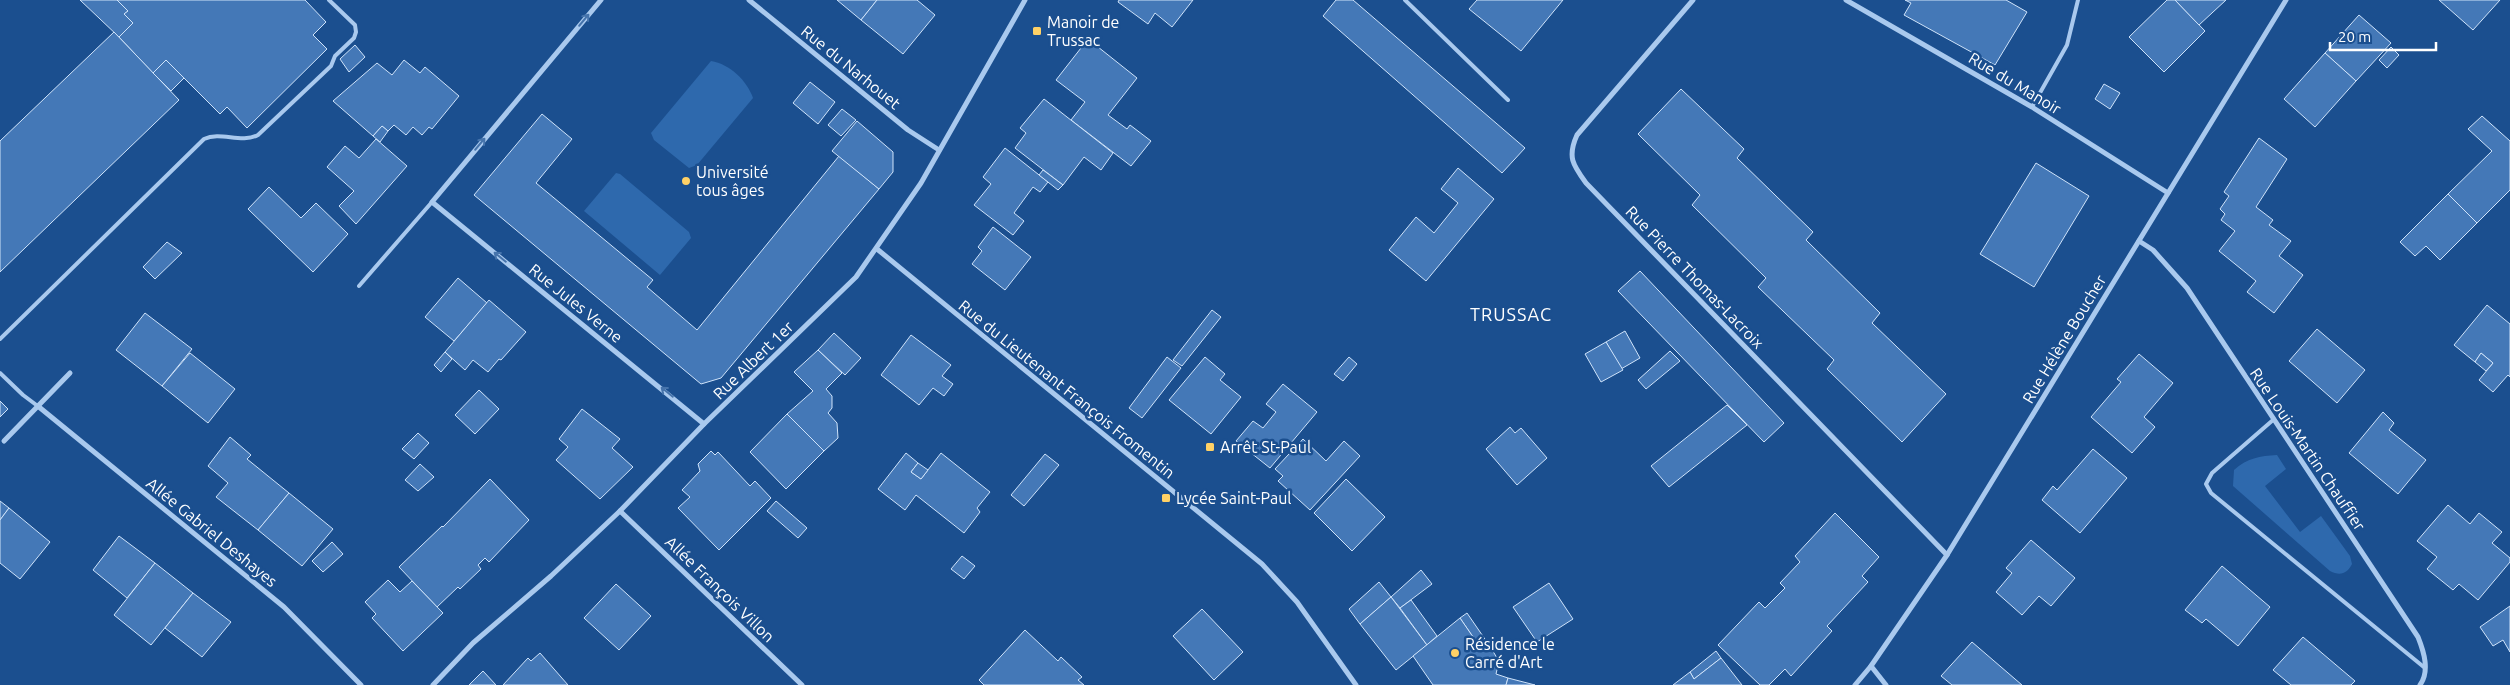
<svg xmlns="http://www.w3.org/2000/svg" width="2510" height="685" viewBox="0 0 2510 685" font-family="Ubuntu,sans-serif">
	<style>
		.green { fill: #2e69ad }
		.building { fill: #4478b7; stroke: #cfe3fa }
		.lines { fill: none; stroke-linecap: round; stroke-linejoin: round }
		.lane { stroke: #a9c9ee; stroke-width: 4 }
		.street { stroke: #a9c9ee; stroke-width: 5 }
		.oneway { stroke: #4674ac }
		.poi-dot { fill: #ffd166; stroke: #1b4f8f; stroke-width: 2 }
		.labels { text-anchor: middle; stroke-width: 5; stroke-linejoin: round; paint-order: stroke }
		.poi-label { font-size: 16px; fill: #fff; stroke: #1b4f8f; text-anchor: start }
		.street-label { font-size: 16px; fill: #fff; stroke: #1b4f8f }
		.neighbourhood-label { font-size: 18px; letter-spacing: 1px; fill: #fff; stroke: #1b4f8f }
	</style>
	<rect width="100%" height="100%" fill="#1b4f8f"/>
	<g class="green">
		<path d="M711,61C730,64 747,81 753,98L697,165L689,168L654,140L651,133Z"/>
		<path d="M616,173L620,174L689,232L691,238L660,275L584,211Z"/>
		<path d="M2277,455L2286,469L2265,486L2300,532L2321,516L2350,556L2352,564C2347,574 2340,576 2330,571L2233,486L2234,470C2247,458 2260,456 2277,455Z"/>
	</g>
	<g class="building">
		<path d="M80,0H117L128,11L124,14L133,23L119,37Z"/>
		<path d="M117,0H305L326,22L313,35L327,49L247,128L227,107L220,114L166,60L153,73L119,37L133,23L124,14L128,11Z"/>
		<path d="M837,0H877L861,20Z"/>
		<path d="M877,0H917L935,15L903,54L861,20Z"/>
		<path d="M1119,0H1193L1172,27L1155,13L1148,24L1118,2Z"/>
		<path d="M1336,0H1353L1525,148L1502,173L1323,16Z"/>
		<path d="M1477,0H1563L1521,51L1469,9Z"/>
		<path d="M1905,0H2006L2027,12L1995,65L1904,15L1911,3Z"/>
		<path d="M2167,0H2175L2205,31L2164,72L2129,37Z"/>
		<path d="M2175,0H2226L2199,25Z"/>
		<path d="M2439,0H2500L2473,30Z"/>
		<path d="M2359,15L2391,43L2356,81L2325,53Z"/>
		<path d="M114,32L179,100L0,272V141Z"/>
		<path d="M1088,39L1137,78L1108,115L1127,129L1130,125L1151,141L1131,166L1071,120L1085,102L1056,80Z"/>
		<path d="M355,45L365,57L349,72L340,59Z"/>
		<path d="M2391,47L2399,55L2387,68L2379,60Z"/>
		<path d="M2325,53L2356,81L2315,127L2284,99Z"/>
		<path d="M166,60L184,78L171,91L153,73Z"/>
		<path d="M404,60L420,73L425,67L459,96L432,129L429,127L422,135L413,127L406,135L394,125L388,131L382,126L373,136L333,101L377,63L392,75Z"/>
		<path d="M810,82L835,102L818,124L793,103Z"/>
		<path d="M2104,84L2120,93L2110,109L2095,99Z"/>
		<path d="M1681,89L1744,149L1737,158L1813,232L1806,240L1880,313L1872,323L1946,394L1902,442L1827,369L1834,360L1758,287L1766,278L1692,205L1700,195L1638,134Z"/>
		<path d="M1044,99L1113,153L1101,170L1084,157L1063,185L1015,148L1026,133L1020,128Z"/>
		<path d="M842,109L856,120L841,136L828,125Z"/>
		<path d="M542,114L572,139L536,183L653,280L647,287L697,330L839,156L879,189L721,378L701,384L474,195Z"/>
		<path d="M2482,116L2510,141V190L2477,223L2448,194L2492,151L2468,129Z"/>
		<path d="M857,121L893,152V172L879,189L832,151Z"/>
		<path d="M382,126L388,131L380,142L373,136Z"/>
		<path d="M2259,138L2287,159L2256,207L2273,220L2269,225L2291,241L2279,256L2303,275L2274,313L2247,292L2256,281L2219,251L2235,231L2221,220L2225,214L2220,209L2229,196L2224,192Z"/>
		<path d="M376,139L407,166L356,224L339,206L354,191L327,167L345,146L359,158Z"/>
		<path d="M1005,148L1048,182L1040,192L1033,187L1014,213L1024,221L1013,235L974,205L991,184L983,177Z"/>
		<path d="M2036,163L2089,196L2034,287L1980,254Z"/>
		<path d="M1458,168L1494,199L1426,281L1389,250L1416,217L1434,233L1458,203L1441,189Z"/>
		<path d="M1043,170L1063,185L1058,190L1039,175Z"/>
		<path d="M269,187L301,218L316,203L348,234L313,272L248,209Z"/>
		<path d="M2448,194L2477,223L2440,260L2426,246L2415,256L2400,242Z"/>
		<path d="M993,227L1031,257L1005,290L972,264L982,251L978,247Z"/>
		<path d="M167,242L182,253L155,279L143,267Z"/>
		<path d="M1640,271L1784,423L1764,442L1618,291Z"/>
		<path d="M458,278L487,303L454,341L425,317Z"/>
		<path d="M489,300L526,332L501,360L499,359L488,372L473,360L465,370L445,352Z"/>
		<path d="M2487,305L2510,324V377L2508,375L2493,392L2479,380L2493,363L2481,353L2475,362L2454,345Z"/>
		<path d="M1212,310L1221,317L1182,366L1173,360Z"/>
		<path d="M145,313L192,349L162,386L116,350Z"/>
		<path d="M2317,329L2365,370L2337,403L2289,361Z"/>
		<path d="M1625,331L1640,358L1621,369L1606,342Z"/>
		<path d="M834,333L861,358L845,375L818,350Z"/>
		<path d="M911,335L951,365L942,376L953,384L944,396L933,388L919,405L881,375Z"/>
		<path d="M1606,342L1623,370L1601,382L1585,354Z"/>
		<path d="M818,350L842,373L826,389L832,396V408L828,413L837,423L838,438L824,451L787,414L813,391L794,372Z"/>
		<path d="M1670,351L1680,361L1646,389L1638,380Z"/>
		<path d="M445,352L452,359L441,372L434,365Z"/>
		<path d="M190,353L235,389L208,423L162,386Z"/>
		<path d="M2481,353L2493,363L2486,371L2475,362Z"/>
		<path d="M2139,354L2173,383L2144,417L2155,427L2132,453L2091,417L2121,382L2117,379Z"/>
		<path d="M1167,357L1181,368L1142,418L1129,408Z"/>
		<path d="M1205,357L1225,374L1220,380L1241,397L1211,434L1169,400Z"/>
		<path d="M1349,357L1357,364L1343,381L1334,374Z"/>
		<path d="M1283,384L1317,412L1270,468L1236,441L1253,421L1263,428L1276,412L1266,404Z"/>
		<path d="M479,390L499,409L475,434L455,415Z"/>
		<path d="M0,401L8,409L0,417Z"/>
		<path d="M1727,405L1747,425L1669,487L1651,466Z"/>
		<path d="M582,409L620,439L612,448L633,467L600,499L556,460L568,447L559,439Z"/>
		<path d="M2383,412L2394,423L2389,430L2426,460L2398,494L2349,453Z"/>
		<path d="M787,414L824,451L786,489L750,452Z"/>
		<path d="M1510,427L1515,433L1521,428L1547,458L1517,485L1486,449Z"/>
		<path d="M418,433L429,443L414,459L402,449Z"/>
		<path d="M230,437L251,455L247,459L289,493L258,530L216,497L228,483L208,466Z"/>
		<path d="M1303,439L1326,461L1344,441L1360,456L1310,510L1278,481L1283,476L1275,469Z"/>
		<path d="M2093,449L2127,478L2080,533L2042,500L2053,486L2057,490Z"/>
		<path d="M711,451L715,455L718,452L750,486L755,481L771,498L719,550L678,508L690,497L682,490L700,471L698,464Z"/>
		<path d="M906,453L918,463L911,472L921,479L941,453L990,492L977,508L980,512L964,533L916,495L905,510L878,489Z"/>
		<path d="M1045,454L1059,465L1024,506L1011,495Z"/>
		<path d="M918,463L928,470L921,479L911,472Z"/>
		<path d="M420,464L434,477L418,491L405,480Z"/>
		<path d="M490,479L529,520L489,562L485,558L478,565L481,569L460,589L458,587L437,607L399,567L442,526L443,527Z"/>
		<path d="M1346,479L1385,517L1352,551L1314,513Z"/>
		<path d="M289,493L333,529L302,566L258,530Z"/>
		<path d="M0,501L9,508L0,520Z"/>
		<path d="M776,501L807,528L798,538L767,511Z"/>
		<path d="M2448,505L2470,524L2479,513L2502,532L2492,543L2510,558V562L2478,600L2459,584L2453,590L2427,569L2437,557L2417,541Z"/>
		<path d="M9,508L50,542L20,579L0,563V520Z"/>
		<path d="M1835,513L1879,557L1862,576L1868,582L1827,626L1832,631L1791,676L1785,669L1769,685H1760L1718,645L1759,602L1765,608L1785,588L1780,583L1800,562L1795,556Z"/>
		<path d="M119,536L155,563L127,598L93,570Z"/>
		<path d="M2031,540L2075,578L2051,606L2039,596L2022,615L1996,592L2012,573L2006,568Z"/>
		<path d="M332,542L343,554L323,572L312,561Z"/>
		<path d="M962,556L975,566L964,579L951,569Z"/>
		<path d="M155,563L193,593L151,645L114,615Z"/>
		<path d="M2222,566L2270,607L2238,646L2206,619L2202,623L2185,610Z"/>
		<path d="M1421,570L1432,584L1400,608L1391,597Z"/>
		<path d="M388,580L400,592L412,581L443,613L403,651L372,618L376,614L365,602Z"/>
		<path d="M1379,582L1391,597L1360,624L1349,609Z"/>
		<path d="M1549,583L1573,619L1537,642L1513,607Z"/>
		<path d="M616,584L651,616L619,650L584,618Z"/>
		<path d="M193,593L231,622L202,657L165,628Z"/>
		<path d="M1391,597L1427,645L1396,670L1360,624Z"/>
		<path d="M1411,600L1437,636L1427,645L1400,608Z"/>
		<path d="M2510,606V652L2503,640L2493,646L2480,627Z"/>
		<path d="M1202,609L1243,652L1214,680L1173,636Z"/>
		<path d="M1467,613L1489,645L1482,650L1460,618Z"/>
		<path d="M1460,618L1482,650L1489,645L1499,661L1496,674L1508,678L1506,685H1433L1413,656Z"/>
		<path d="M1025,630L1058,661L1061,657L1082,677L1078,680L1084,685H984L979,680Z"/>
		<path d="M2303,637L2355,681L2351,685H2291L2273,670Z"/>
		<path d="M1972,642L2022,685H1952L1941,676Z"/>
		<path d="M1716,651L1721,658L1694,679L1690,672Z"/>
		<path d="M540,653L568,685H503L528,658L531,661Z"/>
		<path d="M1721,658L1742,685H1673L1690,672L1694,679Z"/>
		<path d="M483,671L496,685H469Z"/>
		<path d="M1508,678L1535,685H1506Z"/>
	</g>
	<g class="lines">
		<g class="lane">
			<path d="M1405,0L1508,100"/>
			<path d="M2032,107L2067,45L2078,0"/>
			<path d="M359,286L432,202"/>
			<path d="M0,339L204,139C221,131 241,144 258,135L331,66L335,56L354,38L356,32L355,25L329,0"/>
			<path d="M0,373L23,395L39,407"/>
			<path d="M2273,420L2212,473L2206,484L2211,493L2425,668"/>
		</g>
		<g class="street">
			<path d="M601,0L432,202L704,424"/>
			<path d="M749,0L908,130L939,150"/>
			<path d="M1693,0L1577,135C1567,157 1573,165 1586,183L1947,555"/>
			<path d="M1846,0L2032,107L2168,193"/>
			<path d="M2139,241L2153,250L2187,288L2418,637C2424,652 2430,671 2420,685"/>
			<path d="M877,249L1262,564L1297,602L1356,685"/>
			<path d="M39,407L284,607L361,685"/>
			<path d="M4,441L70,373"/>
			<path d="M620,511L802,685"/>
			<path d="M1871,666L1886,685"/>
			<path d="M433,685L473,643L551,576L620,511L704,424L856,277L921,183L1025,0"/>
			<path d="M1855,685L1871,666L1947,555L2286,0"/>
		</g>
	</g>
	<defs><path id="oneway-shaft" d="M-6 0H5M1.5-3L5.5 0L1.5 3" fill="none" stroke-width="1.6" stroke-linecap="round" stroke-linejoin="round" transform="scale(1.25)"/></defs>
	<g class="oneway">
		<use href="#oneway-shaft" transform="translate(584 20) rotate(-50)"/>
		<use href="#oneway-shaft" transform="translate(480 144) rotate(-50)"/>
		<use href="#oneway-shaft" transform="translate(500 257) rotate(-141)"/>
		<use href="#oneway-shaft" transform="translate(667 392) rotate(-141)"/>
	</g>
	<g class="poi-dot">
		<rect x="1032" y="26" width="10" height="10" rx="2.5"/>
		<circle cx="686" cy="181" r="5"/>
		<rect x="1205" y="442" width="10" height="10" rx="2.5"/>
		<rect x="1161" y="493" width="10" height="10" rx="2.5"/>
		<circle cx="1455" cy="653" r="5"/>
	</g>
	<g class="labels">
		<g class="poi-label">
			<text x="1047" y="28">Manoir de<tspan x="1047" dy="18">Trussac</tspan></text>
			<text x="696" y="178">Université<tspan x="696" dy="18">tous âges</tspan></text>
			<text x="1220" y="453">Arrêt St-Paul</text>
			<text x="1176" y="504">Lycée Saint-Paul</text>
			<text x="1465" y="650">Résidence le<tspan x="1465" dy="18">Carré d'Art</tspan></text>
		</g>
		<g class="street-label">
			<text transform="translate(851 67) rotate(39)" y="6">Rue du Narhouet</text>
			<text transform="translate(2015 83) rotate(31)" y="6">Rue du Manoir</text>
			<text transform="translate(1695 277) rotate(46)" y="6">Rue Pierre Thomas-Lacroix</text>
			<text transform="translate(576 303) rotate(39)" y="6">Rue Jules Verne</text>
			<text transform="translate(2064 339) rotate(-59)" y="6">Rue Hélène Boucher</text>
			<text transform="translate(753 360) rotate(-44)" y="6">Rue Albert 1er</text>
			<text transform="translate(1067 389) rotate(39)" y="6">Rue du Lieutenant François Fromentin</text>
			<text transform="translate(2308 449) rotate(56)" y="6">Rue Louis-Martin Chauffier</text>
			<text transform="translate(212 532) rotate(39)" y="6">Allée Gabriel Deshayes</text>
			<text transform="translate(720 589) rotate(44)" y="6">Allée François Villon</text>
		</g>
		<g class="neighbourhood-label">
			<text x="1511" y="321">TRUSSAC</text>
		</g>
	</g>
	<path d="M2330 42v8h106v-8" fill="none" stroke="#ffffff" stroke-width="2.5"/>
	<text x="2338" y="42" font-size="15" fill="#ffffff" stroke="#1b4f8f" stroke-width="4" paint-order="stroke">20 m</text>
</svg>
